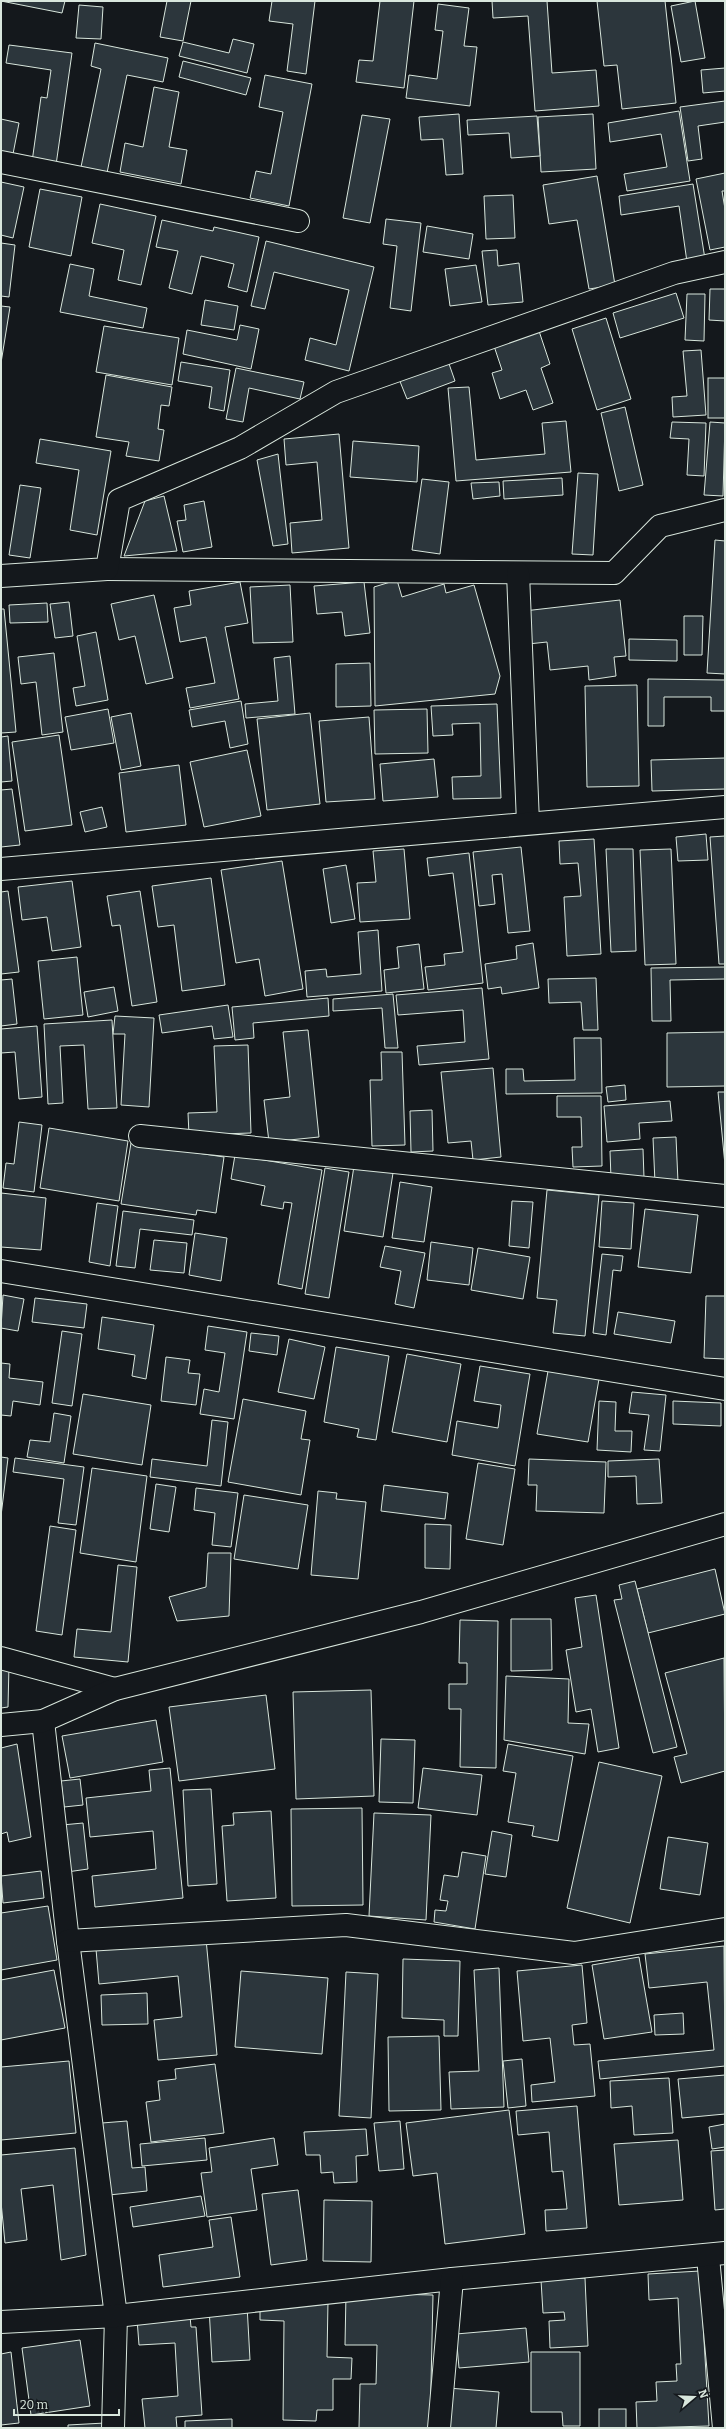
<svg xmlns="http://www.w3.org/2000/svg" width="726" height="2429" viewBox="0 0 726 2429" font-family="Bitter,serif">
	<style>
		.building { fill: #2c363c; stroke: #d8e6dc }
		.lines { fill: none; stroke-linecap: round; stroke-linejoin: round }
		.minor-casing { stroke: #d8e6dc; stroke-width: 24 }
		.minor { stroke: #14181c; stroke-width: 22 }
	</style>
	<rect width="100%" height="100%" fill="#14181c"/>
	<g class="building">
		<path d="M1,1H65L62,13Z"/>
		<path d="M167,1H191L183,41L160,37Z"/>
		<path d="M272,1H315L306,74L287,71L293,24L269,21Z"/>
		<path d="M380,1H414L404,88L356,82L359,60L373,61Z"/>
		<path d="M492,1H547L552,73L596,70L599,106L535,111L528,16L493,18Z"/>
		<path d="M597,1H665L676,103L622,109L617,65L604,66Z"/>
		<path d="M695,1L705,58L681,62L671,6Z"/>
		<path d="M438,4L469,8L464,46L477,47L470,106L406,98L409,75L437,79L443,31L435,30Z"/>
		<path d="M79,5L103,7L101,39L76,38Z"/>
		<path d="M233,39L254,44L247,73L179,56L183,42L229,53Z"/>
		<path d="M95,43L168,58L163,82L127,75L107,173L81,167L101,69L91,66Z"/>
		<path d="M9,45L72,53L56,165L32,162L41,97L47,98L51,70L6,63Z"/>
		<path d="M183,61L251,78L246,95L179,77Z"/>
		<path d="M725,68V91L703,93L701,70Z"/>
		<path d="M265,75L312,84L289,206L250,198L256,171L271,174L283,112L259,107Z"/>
		<path d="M154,87L179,92L169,147L187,150L181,184L120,172L125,143L143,147Z"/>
		<path d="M725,101V122L698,126L702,159L688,161L680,107Z"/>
		<path d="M679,111L690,181L627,191L624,174L667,167L661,134L610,142L608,123Z"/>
		<path d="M459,114L463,174L446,175L443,139L421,140L419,117Z"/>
		<path d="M593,114L596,169L541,172L538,117Z"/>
		<path d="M362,115L390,119L370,223L343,218Z"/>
		<path d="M537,116L540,156L511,158L509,133L468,135L467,120Z"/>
		<path d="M1,119L19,123L13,154L1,152Z"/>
		<path d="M725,173V191H722L725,209V247L710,250L696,179Z"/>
		<path d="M597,176L615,285L589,289L577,220L549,224L543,185Z"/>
		<path d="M1,182L24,187L13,238L1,235Z"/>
		<path d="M693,184L705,259L687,262L679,206L621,215L619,196Z"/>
		<path d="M40,189L82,197L71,256L29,247Z"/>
		<path d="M513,195L515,238L486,239L484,196Z"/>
		<path d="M100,204L156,216L141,285L118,280L124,250L92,243Z"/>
		<path d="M386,219L421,223L411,311L390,308L397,246L383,244Z"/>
		<path d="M162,220L213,231L214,227L259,237L247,292L228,287L234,264L201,256L192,294L169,288L178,251L156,247Z"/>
		<path d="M427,226L473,234L469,259L423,252Z"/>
		<path d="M266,241L374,267L349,371L305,360L310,338L336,345L349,290L274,272L265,309L251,306Z"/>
		<path d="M1,243L15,245L9,297L1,296Z"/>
		<path d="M497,250L498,266L519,263L523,302L488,305L482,251Z"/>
		<path d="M70,264L94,269L89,296L147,308L143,328L60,312Z"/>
		<path d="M476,265L482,302L450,306L445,269Z"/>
		<path d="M710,289H725V321L709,320Z"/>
		<path d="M676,293L684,318L620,338L613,313Z"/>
		<path d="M687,294H705L704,341L685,340Z"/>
		<path d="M205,300L238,306L234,330L201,325Z"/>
		<path d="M1,306L10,307L1,363Z"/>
		<path d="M606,318L631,399L597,410L572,329Z"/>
		<path d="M240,325L259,329L251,369L183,354L187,330L237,340Z"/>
		<path d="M104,326L179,338L172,385L96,372Z"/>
		<path d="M538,328L550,364L541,368L553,403L533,410L526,390L500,399L492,373L502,370L493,343Z"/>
		<path d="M701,350L706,415L673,417L672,397L687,396L683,351Z"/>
		<path d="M448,361L455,381L407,399L399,379Z"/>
		<path d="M181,362L230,370L224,411L209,408L212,387L178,381Z"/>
		<path d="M236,368L304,382L300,399L249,388L243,422L226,419Z"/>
		<path d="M106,375L172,387L169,406L161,405L158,429L164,430L159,461L126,456L129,442L96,437Z"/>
		<rect x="708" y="378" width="17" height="40"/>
		<path d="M469,387L476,460L545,454L542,423L566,421L571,472L456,481L448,388Z"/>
		<path d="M625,407L643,485L619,491L601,413Z"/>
		<path d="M672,422L706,423L704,476L687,475L689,439L670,438Z"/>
		<path d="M710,422L725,423L723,496L704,495Z"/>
		<path d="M339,434L349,548L292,553L290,523L322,520L317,462L286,465L284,439Z"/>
		<path d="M40,439L111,451L97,535L70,530L79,470L36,463Z"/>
		<path d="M353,441L419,446L417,482L350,477Z"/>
		<path d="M278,454L288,544L273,546L257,460Z"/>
		<path d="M578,473L598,474L593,555L572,554Z"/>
		<path d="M562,478L563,495L504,499L503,481Z"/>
		<path d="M422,479L449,482L440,554L412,550Z"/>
		<path d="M499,482L500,496L473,499L471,483Z"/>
		<path d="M20,485L41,488L30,558L9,555Z"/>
		<path d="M164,496L177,551L124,556L145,501Z"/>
		<path d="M204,501L212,547L183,552L177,521L186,520L184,505Z"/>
		<path d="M715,540L725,541V674L707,673Z"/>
		<path d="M397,580L402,597L444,584L446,593L474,585L500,676L495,694L375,706L374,587Z"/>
		<path d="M240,582L248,623L225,627L239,699L190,708L186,688L215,683L206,637L180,642L174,608L191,605L189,591Z"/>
		<path d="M364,582L370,633L345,636L342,612L317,614L314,586Z"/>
		<path d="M290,585L293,642L253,643L250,587Z"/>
		<path d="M154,595L173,678L146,684L135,636L119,640L111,604Z"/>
		<path d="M620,600L626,656L614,657L616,676L589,680L588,666L550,670L547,642L528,644L524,611Z"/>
		<path d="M69,602L73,636L55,638L50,604Z"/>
		<path d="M47,603L48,622L10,623L9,605Z"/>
		<path d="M1,609H4L16,732L1,733Z"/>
		<path d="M684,616H703L702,655H684Z"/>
		<path d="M96,632L108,700L76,706L73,688L85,686L77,636Z"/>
		<path d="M629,639L677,640V661L629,660Z"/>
		<path d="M54,653L63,732L42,735L36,682L21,684L18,657Z"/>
		<path d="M290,656L295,714L246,718L245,704L278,701L274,658Z"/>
		<path d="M370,663L371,706L336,707V664Z"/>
		<path d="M648,679L725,680V711H711V697H664V726H648Z"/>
		<path d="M637,685L639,786L587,787L585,686Z"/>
		<path d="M241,701L248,744L230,748L225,721L192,727L189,710Z"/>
		<path d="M497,704L501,798L453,799L452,777L481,776L480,723L452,724L453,735L433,736L431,706Z"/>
		<path d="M108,709L114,743L71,750L65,717Z"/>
		<path d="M427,709L428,753L375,754L374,710Z"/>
		<path d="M131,713L141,766L121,770L111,717Z"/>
		<path d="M310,713L320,804L267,810L257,719Z"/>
		<path d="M369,717L375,799L326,802L319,721Z"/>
		<path d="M59,735L72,825L25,831L12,742Z"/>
		<path d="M8,736L12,781L1,782V737Z"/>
		<path d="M247,750L261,816L204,827L190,762Z"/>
		<path d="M725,758V789L652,791L651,760Z"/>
		<path d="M434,759L438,797L383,801L380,764Z"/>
		<path d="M179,765L186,825L126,832L119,773Z"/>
		<path d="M12,789L20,845L1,847V790Z"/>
		<path d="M102,807L107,827L85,832L80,812Z"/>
		<path d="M706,834L708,860L678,861L676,837Z"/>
		<path d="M725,836V964H719L710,837Z"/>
		<path d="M594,839L601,954L567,956L564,897L581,896L578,863L560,864L559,841Z"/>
		<path d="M521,847L530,931L508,933L502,874L492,875L495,904L479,906L473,852Z"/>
		<path d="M404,849L410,919L360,922L357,883L376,882L373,851Z"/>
		<path d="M606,849H633L636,951L611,952Z"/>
		<path d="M671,849L676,964L645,965L640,850Z"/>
		<path d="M469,853L483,983L428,990L425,967L445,965L444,954L463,952L453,873L429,876L427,858Z"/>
		<path d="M282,861L303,989L265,996L259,959L236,963L221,870Z"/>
		<path d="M346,865L355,919L331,923L323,869Z"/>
		<path d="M211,878L225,985L182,991L174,925L158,927L152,886Z"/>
		<path d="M72,881L81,947L52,951L47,917L22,920L18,887Z"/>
		<path d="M8,891L19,972L1,974V892Z"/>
		<path d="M140,891L157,1002L132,1006L120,925L112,926L107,896Z"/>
		<path d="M378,930L382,991L307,997L305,971L326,969L327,977L361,974L358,932Z"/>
		<path d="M533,943L539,988L502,994L501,987L488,989L485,964L517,959L516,946Z"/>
		<path d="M419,944L424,989L386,993L384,970L399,968L397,947Z"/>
		<path d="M77,957L83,1015L44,1019L38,961Z"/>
		<path d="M725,967V979L670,980L671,1021H652L651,968Z"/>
		<path d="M596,978L598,1030H583L581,1002L549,1003L548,979Z"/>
		<path d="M12,979L17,1024L1,1026V980Z"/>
		<path d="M114,987L118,1011L88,1017L84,992Z"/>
		<path d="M482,988L489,1059L419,1065L417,1046L465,1042L463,1010L398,1015L396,995Z"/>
		<path d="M393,994L398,1048H385L382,1008L333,1011V999Z"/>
		<path d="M328,998L329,1016L253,1023L254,1038L235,1040L232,1007Z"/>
		<path d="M228,1005L233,1037L214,1039L212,1026L162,1033L159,1015Z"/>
		<path d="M115,1016L154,1018L149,1107L121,1105L125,1034H113Z"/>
		<path d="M112,1020L117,1108L88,1109L84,1045L60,1046L63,1103L48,1104L44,1024Z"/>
		<path d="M37,1026L42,1097L19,1099L15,1052L1,1053V1029Z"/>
		<path d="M308,1030L319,1137L269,1142L264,1100L290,1097L283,1032Z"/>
		<path d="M725,1032V1086L667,1087V1033Z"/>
		<path d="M574,1038H601L602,1093L506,1094V1069H523L524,1081L575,1080Z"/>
		<path d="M248,1045L251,1133L189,1135L188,1113L217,1112L214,1046Z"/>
		<path d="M381,1052H402L405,1145L372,1146L370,1080H382Z"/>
		<path d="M493,1068L501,1157L473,1160L471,1141L448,1143L441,1072Z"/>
		<path d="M625,1085L626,1100L608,1102L606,1087Z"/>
		<path d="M718,1092H725V1165Z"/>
		<path d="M557,1096H601L602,1166L573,1167L572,1147H582L581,1117H557Z"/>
		<path d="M670,1101L672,1121L639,1123L640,1139L607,1142L604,1106Z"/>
		<path d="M432,1110L433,1151L411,1152L410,1111Z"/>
		<path d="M19,1122L42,1125L34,1192L3,1188L6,1163L14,1164Z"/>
		<path d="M49,1128L128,1141L119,1201L40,1188Z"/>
		<path d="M676,1137L678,1182L655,1183L653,1138Z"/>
		<path d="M131,1143L224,1157L216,1213L197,1210L196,1215L121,1204Z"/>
		<path d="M643,1149L644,1178L611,1179L610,1151Z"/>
		<path d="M235,1155L322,1170L302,1289L278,1284L292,1203L284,1202L283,1209L261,1205L265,1186L231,1179Z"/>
		<path d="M354,1166L393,1173L383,1237L344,1231Z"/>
		<path d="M325,1168L349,1172L329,1298L305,1294Z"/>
		<path d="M400,1182L432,1187L424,1242L392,1238Z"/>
		<path d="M547,1190L599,1195L585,1336L553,1333L557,1300L537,1298Z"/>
		<path d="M1,1193L46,1198L41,1250L1,1247Z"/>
		<path d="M512,1201L533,1202L529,1248L509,1246Z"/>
		<path d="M602,1201L634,1203L631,1249L599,1247Z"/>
		<path d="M97,1203L118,1206L110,1266L89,1262Z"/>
		<path d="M645,1209L698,1215L691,1273L638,1267Z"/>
		<path d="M123,1211L194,1220L192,1235L140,1229L135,1268L116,1266Z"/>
		<path d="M195,1233L227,1238L221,1281L189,1275Z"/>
		<path d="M154,1240L187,1243L184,1273L150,1270Z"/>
		<path d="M431,1242L473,1248L469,1285L427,1280Z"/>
		<path d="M385,1246L425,1253L414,1308L395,1304L401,1271L380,1267Z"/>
		<path d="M478,1248L530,1257L523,1299L471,1290Z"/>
		<path d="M602,1254L623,1256L621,1271L613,1270L606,1335L593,1333Z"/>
		<path d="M3,1295L24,1299L18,1331L1,1328Z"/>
		<path d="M706,1296H725V1359L704,1358Z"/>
		<path d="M35,1298L87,1304L84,1328L32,1322Z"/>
		<path d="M618,1312L675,1321L671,1343L614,1334Z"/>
		<path d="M102,1317L154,1325L146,1379L132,1376L135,1355L98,1349Z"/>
		<path d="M208,1326L247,1332L234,1419L200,1414L204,1389L219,1392L225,1353L205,1350Z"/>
		<path d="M62,1331L82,1334L72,1406L52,1403Z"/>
		<path d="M251,1333L279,1336L277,1355L249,1351Z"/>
		<path d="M289,1339L325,1347L314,1399L278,1392Z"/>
		<path d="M336,1347L389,1356L376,1440L357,1437L359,1429L324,1422Z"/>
		<path d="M407,1354L461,1364L447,1442L392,1432Z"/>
		<path d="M166,1357L190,1360L188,1373L200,1374L196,1405L161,1401Z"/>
		<path d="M1,1363L10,1364L9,1378L43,1382L40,1405L13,1401L11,1416L1,1415Z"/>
		<path d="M480,1366L530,1374L515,1466L452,1455L457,1421L498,1428L501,1405L474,1401Z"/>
		<path d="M548,1371L599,1379L588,1442L537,1434Z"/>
		<path d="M632,1392L666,1395L660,1451L644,1450L649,1415L629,1413Z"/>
		<path d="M83,1394L151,1405L142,1465L73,1454Z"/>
		<path d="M243,1399L306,1411L301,1439L310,1440L301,1495L228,1482Z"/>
		<path d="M599,1401L616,1402L615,1431H632L631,1452L597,1450Z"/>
		<path d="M673,1401L721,1403V1426L673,1424Z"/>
		<path d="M54,1413L71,1416L64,1463L27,1457L30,1440L50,1442Z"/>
		<path d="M212,1420L228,1422L221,1486L150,1477L152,1459L207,1466Z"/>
		<path d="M1,1457L8,1458L1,1516Z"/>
		<path d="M15,1458L84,1467L76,1525L58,1523L64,1479L13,1472Z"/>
		<path d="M529,1459L606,1462L604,1513L536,1511L537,1485H528Z"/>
		<path d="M659,1459L662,1503L637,1504L636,1476L608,1477V1461Z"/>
		<path d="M478,1463L515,1469L503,1545L466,1539Z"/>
		<path d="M92,1468L147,1476L136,1562L80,1553Z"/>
		<path d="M156,1484L176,1487L169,1532L150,1529Z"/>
		<path d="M384,1485L448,1493L445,1519L381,1511Z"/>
		<path d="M196,1488L238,1493L231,1547L212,1545L215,1513L194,1510Z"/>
		<path d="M318,1491L337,1493L336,1499L366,1502L358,1579L311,1575Z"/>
		<path d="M244,1495L308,1505L298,1569L234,1559Z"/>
		<path d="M425,1524L451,1525L450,1569L425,1568Z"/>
		<path d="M50,1526L76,1530L62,1635L36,1631Z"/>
		<path d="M208,1553H231L229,1616L177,1621L169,1597L206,1587Z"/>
		<path d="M118,1565L137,1567L128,1662L74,1657L77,1629L111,1632Z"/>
		<path d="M715,1569L725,1614L648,1633L637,1589Z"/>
		<path d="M635,1581L677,1747L653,1753L614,1600L622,1599L619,1585Z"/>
		<path d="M596,1595L619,1748L598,1752L591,1709L576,1712L566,1650L582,1647L575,1598Z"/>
		<path d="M511,1619H551L552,1670L511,1671Z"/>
		<path d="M460,1620L498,1621L496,1768L460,1767L461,1709H449V1684H467V1663H459Z"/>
		<path d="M724,1658L725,1771L681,1783L674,1757L687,1754L665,1673Z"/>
		<path d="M1,1664L9,1665L8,1707L1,1708Z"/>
		<path d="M506,1676L569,1679L568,1723L589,1724L585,1754L504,1740Z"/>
		<path d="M371,1690L374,1796L296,1799L293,1692Z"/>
		<path d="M266,1695L275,1769L179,1781L169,1707Z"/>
		<path d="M156,1720L163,1762L70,1778L62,1736Z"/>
		<path d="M381,1739L415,1740L413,1803L379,1802Z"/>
		<path d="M17,1744L31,1837L9,1842L7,1832L1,1834V1748Z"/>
		<path d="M508,1744L573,1756L558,1841L532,1836L534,1826L508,1822L516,1773L503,1771Z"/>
		<path d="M599,1762L662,1776L630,1923L567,1908Z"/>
		<path d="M170,1768L183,1898L95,1907L92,1876L156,1869L153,1831L90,1837L86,1798L151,1791L149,1770Z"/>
		<path d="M423,1768L482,1775L477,1815L418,1808Z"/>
		<path d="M80,1779L83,1805L64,1807L61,1781Z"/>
		<path d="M211,1789L217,1884L188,1886L183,1790Z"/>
		<path d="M362,1808L363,1905L292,1906L291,1809Z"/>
		<path d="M271,1811L276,1898L227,1901L222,1826L234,1825L233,1813Z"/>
		<path d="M374,1813L431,1815L426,1920L369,1916Z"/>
		<path d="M83,1823L88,1869L67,1872L62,1825Z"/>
		<path d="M492,1831L512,1835L506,1877L485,1874Z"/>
		<path d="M668,1837L708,1843L700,1895L660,1889Z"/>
		<path d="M462,1852L486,1856L475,1929L434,1922L435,1910L446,1911L448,1901L440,1900L444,1875L458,1877Z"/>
		<path d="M41,1871L44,1898L3,1903L1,1876Z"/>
		<path d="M48,1906L57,1960L1,1970V1913Z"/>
		<path d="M206,1939L217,2055L158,2060L154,2020L182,2017L178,1976L99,1984L96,1949Z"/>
		<path d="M724,1946L725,2066L600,2079L598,2061L714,2050L707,1982L649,1988L645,1954Z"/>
		<path d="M639,1957L652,2032L604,2039L592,1965Z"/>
		<path d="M403,1959L460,1961L458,2036H444V2020L402,2018Z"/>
		<path d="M582,1965L587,2023L572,2025L574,2045L590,2044L595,2096L532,2102L531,2085L555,2082L550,2038L523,2041L517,1971Z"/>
		<path d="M499,1968L504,2107L451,2109L449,2072L479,2071L474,1970Z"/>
		<path d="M54,1970L65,2028L1,2040V1980Z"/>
		<path d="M241,1971L328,1978L322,2054L235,2047Z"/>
		<path d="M346,1972L378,1974L371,2118L339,2116Z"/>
		<path d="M147,1993L148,2024L102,2025L101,1995Z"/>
		<path d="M683,2013L684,2034L655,2035L654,2015Z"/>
		<path d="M439,2036L441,2110L389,2111L388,2037Z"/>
		<path d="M522,2059L526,2106L508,2108L503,2061Z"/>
		<path d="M69,2061L76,2133L1,2140V2067Z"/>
		<path d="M215,2064L224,2133L151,2142L146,2102L160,2100L158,2081L176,2079L175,2069Z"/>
		<path d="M725,2075V2114L682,2118L678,2079Z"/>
		<path d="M669,2078L673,2133L634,2135L632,2106L611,2108L610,2081Z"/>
		<path d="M577,2106L587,2228L546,2231L545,2210L567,2209L563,2171L552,2172L549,2132L518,2135L516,2111Z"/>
		<path d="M509,2110L525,2234L445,2244L437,2173L413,2176L406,2123Z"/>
		<path d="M127,2121L132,2168L145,2167L147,2191L109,2195L102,2123Z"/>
		<path d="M400,2121L404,2169L379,2171L374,2123Z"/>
		<path d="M725,2124V2147L712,2149L709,2127Z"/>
		<path d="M366,2129L368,2155L356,2156L357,2182L334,2183L333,2172L321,2173L320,2155H306L304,2132Z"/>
		<path d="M205,2138L207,2160L142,2166L140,2144Z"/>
		<path d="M274,2138L278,2165L251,2169L257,2210L207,2217L201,2173L212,2172L209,2148Z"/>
		<path d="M678,2140L683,2200L619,2205L614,2144Z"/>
		<path d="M75,2148L86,2255L61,2260L53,2185L21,2189L27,2240L5,2243L1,2202V2155Z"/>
		<path d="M725,2150V2209L715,2210L711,2151Z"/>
		<path d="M298,2190L307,2260L271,2265L262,2194Z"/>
		<path d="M201,2196L205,2216L133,2227L130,2207Z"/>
		<path d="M324,2200L372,2201L371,2262L323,2261Z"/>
		<path d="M231,2217L240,2277L163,2287L159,2255L213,2247L209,2220Z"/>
		<path d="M700,2271L709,2426L637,2428L636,2402L657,2401L656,2382L677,2381L676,2364H681L678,2298L649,2300L648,2274Z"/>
		<path d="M585,2278L588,2346L550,2348L549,2321L565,2320L564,2312L543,2313L541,2280Z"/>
		<path d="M346,2293L433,2295L430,2428H359L360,2384H376L377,2345H345Z"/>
		<path d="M260,2300L328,2301L327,2357L352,2358L351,2379H333V2410H317L316,2421L283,2420L284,2321L260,2320Z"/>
		<path d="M247,2305L250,2360L212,2362L209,2307Z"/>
		<path d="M190,2316L191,2327H196L202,2415L176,2417L177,2428H145L142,2399L178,2396L175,2343L139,2345L137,2319Z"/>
		<path d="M526,2328L529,2362L459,2368L456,2334Z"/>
		<path d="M80,2340L90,2406L31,2415L22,2348Z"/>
		<path d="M11,2352L19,2423L1,2425V2354Z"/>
		<path d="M531,2352H580V2426H563L562,2412H531Z"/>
		<path d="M448,2388L499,2392L496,2428H445Z"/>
		<rect x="599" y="2409" width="27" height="19"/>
		<path d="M232,2419V2428H185V2421Z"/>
		<path d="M105,2423V2428H68V2425Z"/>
	</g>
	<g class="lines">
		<defs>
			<g id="minor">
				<path d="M1,162L298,221"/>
				<path d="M107,569L614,573L660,526L725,510"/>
				<path d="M518,573L528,823"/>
				<path d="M1,576L107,569L119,500L240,448L336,392L674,273L725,262"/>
				<path d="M1,869L725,807"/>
				<path d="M140,1136L725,1196"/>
				<path d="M1,1271L725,1389"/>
				<path d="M1,1658L115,1689"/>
				<path d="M43,1721L68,1941L116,2316L113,2428"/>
				<path d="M1,1725L43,1721L115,1689L421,1612L725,1524"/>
				<path d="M68,1941L346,1925L574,1953L725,1929"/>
				<path d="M708,2257L724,2428"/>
				<path d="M1,2322L116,2316L452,2279L725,2253"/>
				<path d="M439,2428L452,2279"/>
			</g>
		</defs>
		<use href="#minor" class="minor-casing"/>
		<use href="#minor" class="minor"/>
	</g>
	<rect width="726" height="2429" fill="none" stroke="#d8e6dc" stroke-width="4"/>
	<g transform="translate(694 2397) rotate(71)" stroke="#14181c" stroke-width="3" paint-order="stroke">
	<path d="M0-3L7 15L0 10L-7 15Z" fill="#d8e6dc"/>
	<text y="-6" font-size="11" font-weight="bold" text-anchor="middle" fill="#d8e6dc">N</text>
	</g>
	<path d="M14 2409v6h105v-6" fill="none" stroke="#d8e6dc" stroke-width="2"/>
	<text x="20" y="2409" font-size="12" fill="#d8e6dc" stroke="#14181c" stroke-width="3" paint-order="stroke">20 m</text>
</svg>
